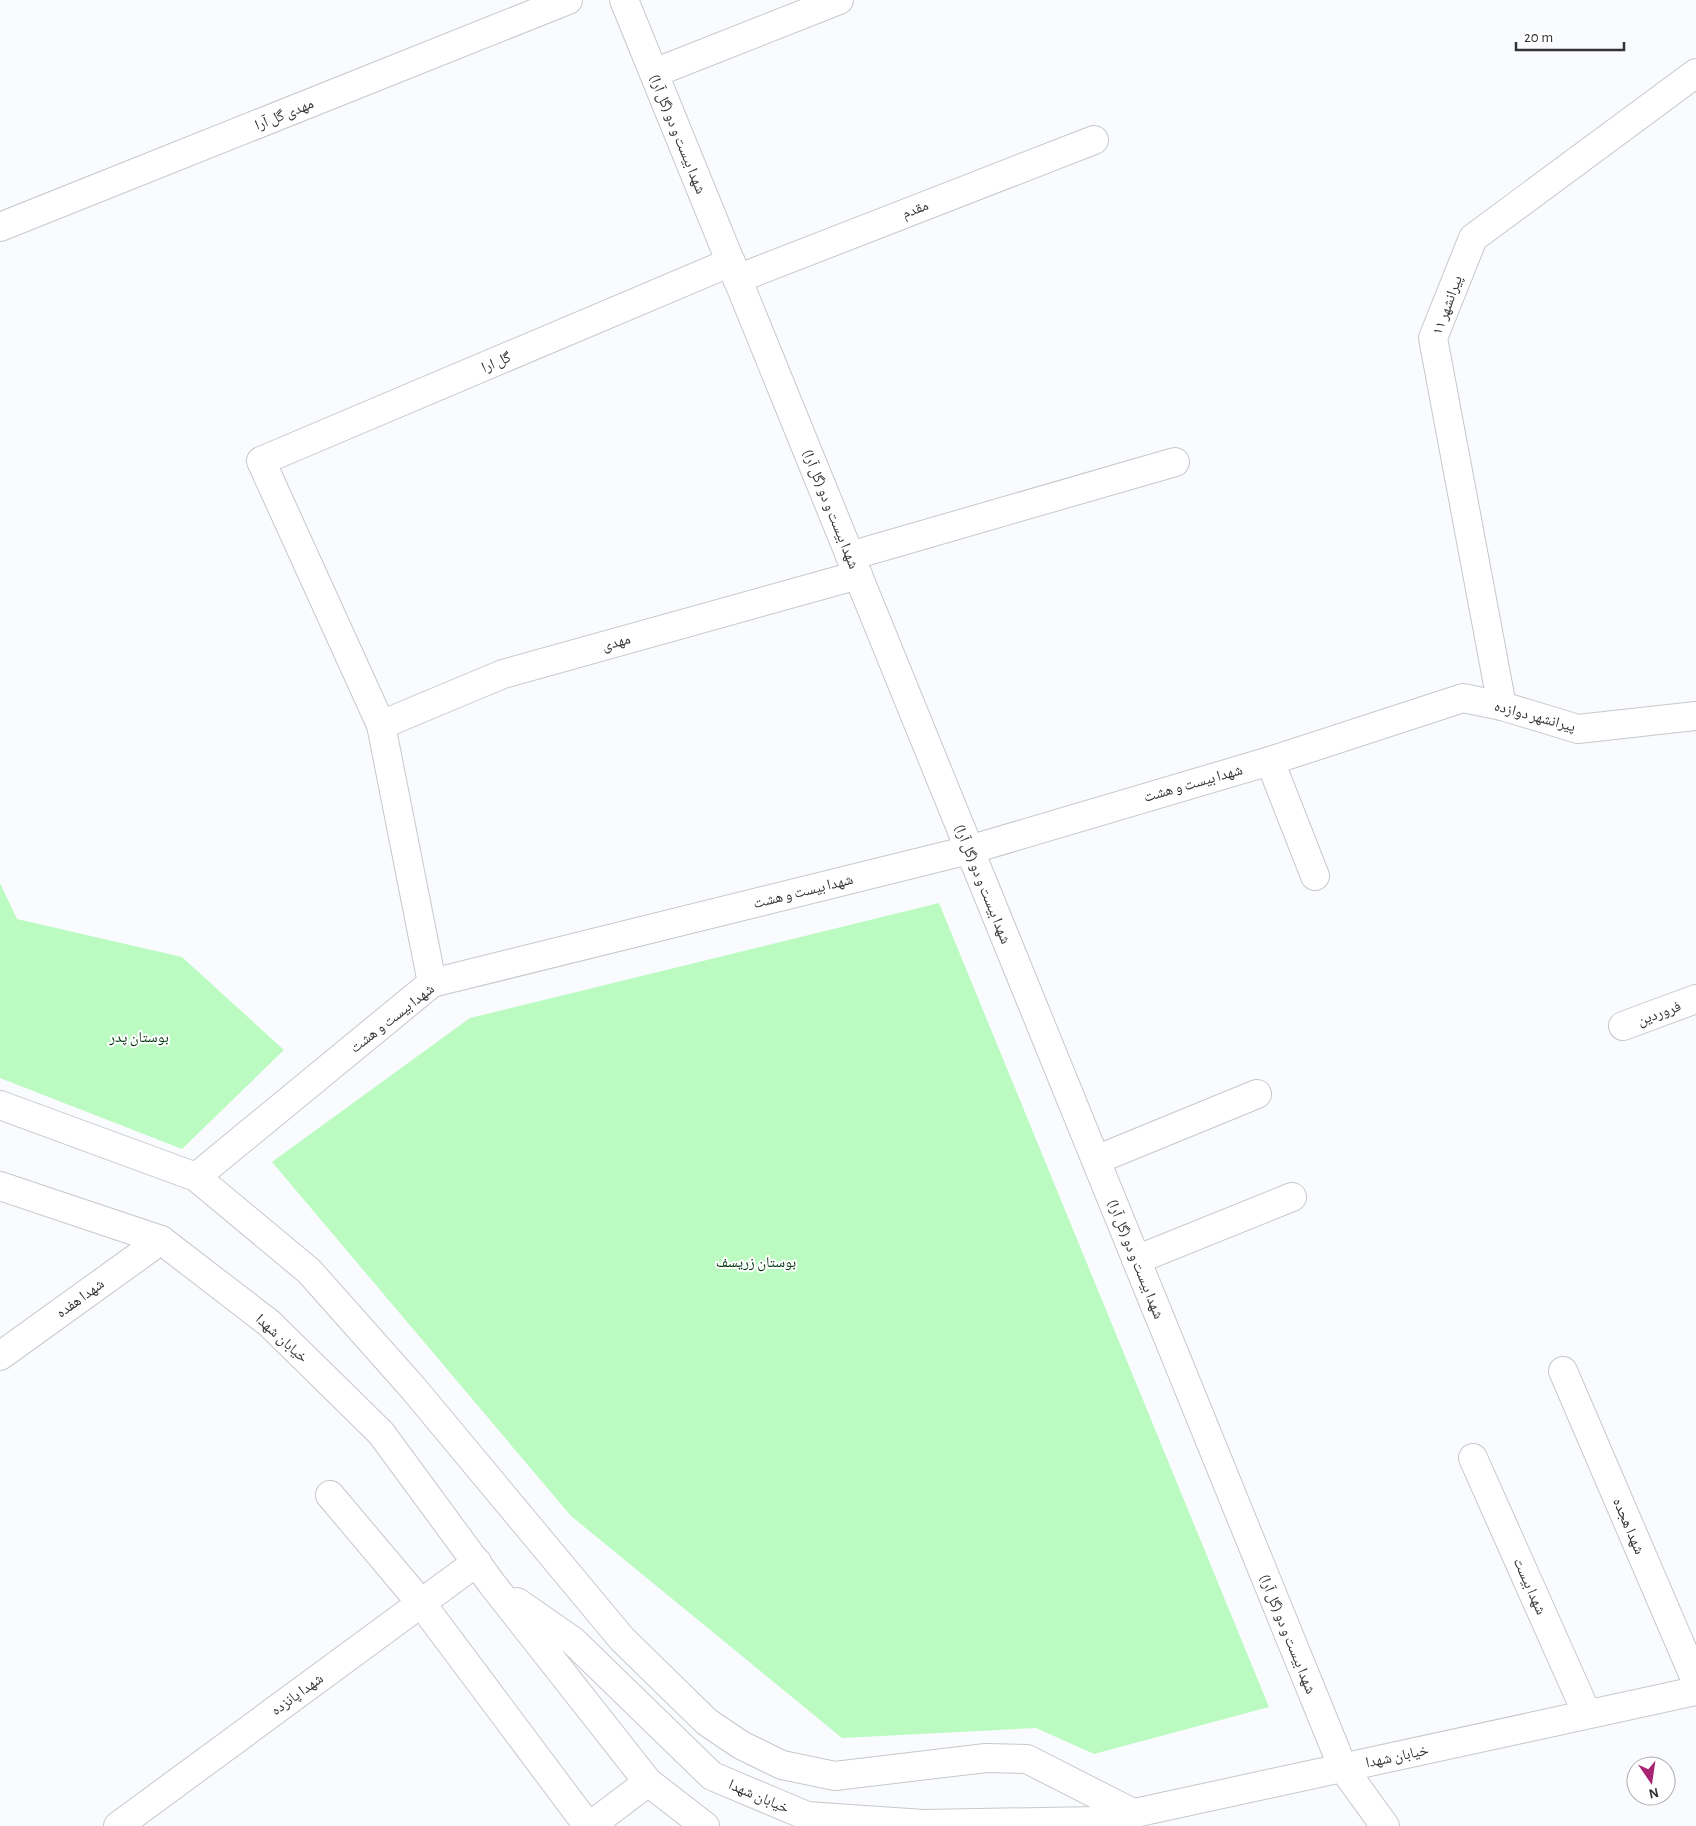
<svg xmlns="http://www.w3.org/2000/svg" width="1696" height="1826" viewBox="0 0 1696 1826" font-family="'Alegreya Sans','Noto Naskh Arabic',sans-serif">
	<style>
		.green { fill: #bbfbc1 }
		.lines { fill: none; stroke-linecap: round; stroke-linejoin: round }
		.street-casing { stroke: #c7c8cb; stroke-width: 30 }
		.secondary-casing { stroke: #c7c8cb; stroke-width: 30 }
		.street { stroke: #fff; stroke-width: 28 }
		.secondary { stroke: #fff; stroke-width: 28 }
		.labels { text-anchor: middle; stroke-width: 4; stroke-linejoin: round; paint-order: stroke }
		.street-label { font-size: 15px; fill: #333334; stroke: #fff }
		.park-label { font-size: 15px; fill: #02360f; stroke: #fff }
	</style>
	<rect width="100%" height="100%" fill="#f9fbfe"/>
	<g class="green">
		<path d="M0,883L17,919L182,957L284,1050L182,1149L0,1078Z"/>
		<path d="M939,903L1269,1707L1094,1754L1036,1728L842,1738L571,1516L272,1162L470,1018Z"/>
	</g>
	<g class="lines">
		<defs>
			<g id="street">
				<path d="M624,0L1343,1768"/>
				<path d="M654,73L839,0"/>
				<path d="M0,227L568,0"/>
				<path d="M737,279L1094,140"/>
				<path d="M850,556L1175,462"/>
				<path d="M1502,706L1433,338L1473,238L1696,73"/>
				<path d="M381,725L503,674L858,575"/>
				<path d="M1270,761L1315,876"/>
				<path d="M432,983L381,725L261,461L731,262"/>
				<path d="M1623,1026L1696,999"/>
				<path d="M0,1105L196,1177L309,1271L413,1388L622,1639L707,1722L741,1745L782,1765L835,1776L986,1758L1027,1759L1133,1813"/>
				<path d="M1096,1160L1257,1094"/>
				<path d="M196,1177L432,983L969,850L1270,761L1463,698L1502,706L1578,729L1696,716"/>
				<path d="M1136,1260L1292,1197"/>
				<path d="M0,1356L161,1240"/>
				<path d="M1563,1371L1696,1681"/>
				<path d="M1473,1458L1587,1714"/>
				<path d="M330,1495L421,1603L588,1826"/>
				<path d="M118,1826L477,1562"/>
				<path d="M590,1826L648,1782"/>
			</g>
			<g id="secondary">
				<path d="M0,1186L161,1240L269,1323L381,1433L492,1584L648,1782L705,1826"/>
				<path d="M517,1602L573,1641L712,1776L807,1816L923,1824L1098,1821"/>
				<path d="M1343,1768L1385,1826"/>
				<path d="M1081,1826L1098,1821L1696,1691"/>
			</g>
		</defs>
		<use href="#street" class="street-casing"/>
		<use href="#secondary" class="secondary-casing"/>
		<use href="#street" class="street"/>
		<use href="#secondary" class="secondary"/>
	</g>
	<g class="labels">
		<g class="street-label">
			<text transform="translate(284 114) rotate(-22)" y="5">مهدی گل آرا</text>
			<text transform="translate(678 134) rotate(68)" y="5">شهدا بیست و دو (گل آرا)</text>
			<text transform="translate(915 209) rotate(-21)" y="5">مقدم</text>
			<text transform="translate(1447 305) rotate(-70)" y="5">پیرانشهر ۱۱</text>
			<text transform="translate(496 362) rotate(-23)" y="5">گل ارا</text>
			<text transform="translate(831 509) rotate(68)" y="5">شهدا بیست و دو (گل آرا)</text>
			<text transform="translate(616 642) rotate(-16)" y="5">مهدی</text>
			<text transform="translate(1535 716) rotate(15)" y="5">پیرانشهر دوازده</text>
			<text transform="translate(1193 783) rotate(-16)" y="5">شهدا بیست و هشت</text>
			<text transform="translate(983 884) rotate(68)" y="5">شهدا بیست و دو (گل آرا)</text>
			<text transform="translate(803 891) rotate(-14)" y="5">شهدا بیست و هشت</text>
			<text transform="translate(1659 1013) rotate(-20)" y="5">فروردین</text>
			<text transform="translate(392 1018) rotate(-38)" y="5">شهدا بیست و هشت</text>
			<text transform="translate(1136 1259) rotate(68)" y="5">شهدا بیست و دو (گل آرا)</text>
			<text transform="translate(80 1298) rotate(-36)" y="5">شهدا هفده</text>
			<text transform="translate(282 1338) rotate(42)" y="5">خیابان شهدا</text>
			<text transform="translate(1629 1526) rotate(67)" y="5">شهدا هجده</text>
			<text transform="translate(1530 1586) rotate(66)" y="5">شهدا بیست</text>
			<text transform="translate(1288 1634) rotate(68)" y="5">شهدا بیست و دو (گل آرا)</text>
			<text transform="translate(297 1694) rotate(-36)" y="5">شهدا پانزده</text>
			<text transform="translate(1397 1756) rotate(-12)" y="5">خیابان شهدا</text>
			<text transform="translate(759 1796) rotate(23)" y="5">خیابان شهدا</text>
		</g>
		<g class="park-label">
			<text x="139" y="1042">بوستان پدر</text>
			<text x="756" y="1267">بوستان زریسف</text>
		</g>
	</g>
	<g transform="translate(1651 1781) rotate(167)"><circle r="24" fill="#ffffff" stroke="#adadae"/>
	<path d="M0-4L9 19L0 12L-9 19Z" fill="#a72471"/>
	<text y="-8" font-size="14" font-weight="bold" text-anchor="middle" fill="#333334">N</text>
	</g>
	<path d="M1516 42v8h108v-8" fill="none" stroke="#333334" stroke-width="2.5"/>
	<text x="1524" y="42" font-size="15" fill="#333334" stroke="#ffffff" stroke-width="4" paint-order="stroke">20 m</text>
</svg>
